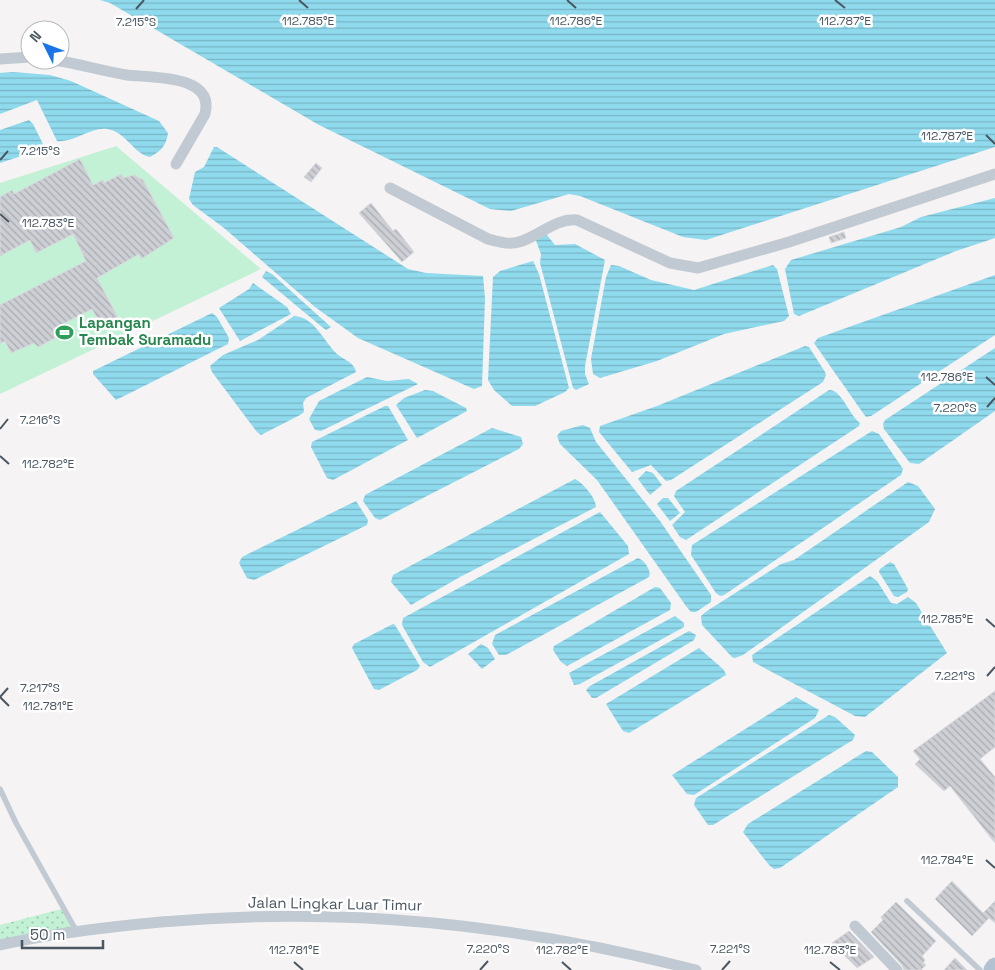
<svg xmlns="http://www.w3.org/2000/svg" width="995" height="970" viewBox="0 0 995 970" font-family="'Space Grotesk',sans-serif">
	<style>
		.grass { fill: url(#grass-dots) }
		.pitch { fill: #c3f1d5 }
		.water { fill: url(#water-rules) }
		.building { fill: url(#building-back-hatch); stroke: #d7d9de }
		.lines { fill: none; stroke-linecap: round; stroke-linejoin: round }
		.service { stroke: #c1cad2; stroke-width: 5.5 }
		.minor { stroke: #c1cad2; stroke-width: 11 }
		.primary { stroke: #b3c2d1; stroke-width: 19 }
		.ticks { fill: none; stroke: #4a5661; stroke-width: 2 }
		.labels { text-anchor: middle; stroke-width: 5; stroke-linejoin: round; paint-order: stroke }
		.leisure-label { font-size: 15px; font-weight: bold; fill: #27864d; stroke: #fff; text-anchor: start }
		.street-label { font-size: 15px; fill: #4a5661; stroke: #fff }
		.ticks-label { font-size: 12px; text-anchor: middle; fill: #4a5661; stroke: #fff; stroke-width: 5; stroke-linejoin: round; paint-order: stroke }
	</style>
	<defs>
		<pattern id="grass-dots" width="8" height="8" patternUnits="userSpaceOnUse" patternTransform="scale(1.25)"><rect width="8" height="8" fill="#c3f1d5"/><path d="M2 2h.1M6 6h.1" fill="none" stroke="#a0c6b0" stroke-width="1.8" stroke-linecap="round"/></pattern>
		<pattern id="water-rules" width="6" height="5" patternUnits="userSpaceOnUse" patternTransform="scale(1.25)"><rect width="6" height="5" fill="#90daee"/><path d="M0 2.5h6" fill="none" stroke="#78b4c4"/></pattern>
		<pattern id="building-back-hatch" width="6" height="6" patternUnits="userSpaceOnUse" patternTransform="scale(1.25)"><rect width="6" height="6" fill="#cdcfd5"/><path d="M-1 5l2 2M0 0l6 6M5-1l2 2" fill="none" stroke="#a8abb0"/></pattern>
	</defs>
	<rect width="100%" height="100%" fill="#f5f3f3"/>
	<path class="grass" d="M65,908L77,932L0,945V925Z"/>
	<path class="pitch" d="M116,146L261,269L0,394V183Z"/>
	<g class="water">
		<path d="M100,0H995V147L706,240L683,237L580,196L569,194L511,211L490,209L319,125L110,3Z"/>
		<path d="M13,72L50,75L71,81L159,121L168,133C166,146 161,151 150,157C133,154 127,132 107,129C90,127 74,143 57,141L37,100L0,114V73Z"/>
		<path d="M29,120L33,124L44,146L43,149L0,163V130Z"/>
		<path d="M214,147H217L408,269L426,273L483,276L485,298L482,386L474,389L467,386L358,338L315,307L224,228L193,205L189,199L195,172L204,167Z"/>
		<path d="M995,198V238L956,251L799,316L794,314L785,269L791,260L901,227L921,217Z"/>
		<path d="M546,234L555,245L575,244L605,260L585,366V374L589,384L576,390L573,388L540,263L541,254L535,238Z"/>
		<path d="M533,261L539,274L569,388L565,392L535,406H512L494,390L488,380L493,277L500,271Z"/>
		<path d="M611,265L619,266L651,280L694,290L773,265L777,269L789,316L784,321L724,334L657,361L600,378L593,374L591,359L606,277Z"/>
		<path d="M266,271L272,274L331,327L326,330L322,327L262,277Z"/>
		<path d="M995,275V335L871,416L866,417L863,413L814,343L818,338Z"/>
		<path d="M253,283L287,307L291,314L240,341L219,308L249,289Z"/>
		<path d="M212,313L217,317L229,338L228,344L116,400L93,374V371Z"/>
		<path d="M294,316C315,317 324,342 337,354C344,360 354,362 356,372L306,398L303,403L304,412L300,415L261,435L257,432L212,372L210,366L223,355L258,340Z"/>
		<path d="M805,346L809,347L825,372L826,375L823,382L671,480L666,481L651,465L632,472L599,432L600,426L657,406Z"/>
		<path d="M995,348V411L919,464L910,463L884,429L883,424L885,420Z"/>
		<path d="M367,377L387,381L409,379L418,384L321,431L315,430L309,419L319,401Z"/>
		<path d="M425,390L433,391L466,408L467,411L417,438L396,405L404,398Z"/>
		<path d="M829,390C842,390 849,415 860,423L859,426L689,538L686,540L680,537L672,525L685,512L674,496L676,491Z"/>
		<path d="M385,406H388L408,440L333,480L327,478L311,447L312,442Z"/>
		<path d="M583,425L590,428L596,442L660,521L711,595V602L696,612H691L686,606L597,480L560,444L557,436L561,431Z"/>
		<path d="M492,428L521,437L523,444L519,449L380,520L375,518L363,501L365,495Z"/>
		<path d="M872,431L879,434L903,469L901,475L724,595L720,596L716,593L691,555L692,545Z"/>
		<path d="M646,471L653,473L662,485L650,495L638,479Z"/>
		<path d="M575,479C583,483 596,498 596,507L460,577L411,605L391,582L393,575Z"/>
		<path d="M908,482L918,486L935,509L929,522L743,655L735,658L732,657L702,625L701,616L707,611L781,564L794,560Z"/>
		<path d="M663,498H668L680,513L670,521L657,504Z"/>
		<path d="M356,501L368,520L367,525L254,580L247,578L239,563L242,557Z"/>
		<path d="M600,512L628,546L629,554L430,667L423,662L402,625L403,618Z"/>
		<path d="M638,558C644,560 652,571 649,577L506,655H499L492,644L495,635Z"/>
		<path d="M890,562L894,564L908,589L907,592L898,597L894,596L879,572L880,569Z"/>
		<path d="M870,576L877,581L891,603L897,604L908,597L916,603L947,653L865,717L855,716L753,662L752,655Z"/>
		<path d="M655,587L660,588L671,603L670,610L567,666L561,662L553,650L554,646Z"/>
		<path d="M675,616L684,623V627L580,684L574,685L569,673Z"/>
		<path d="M393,624L395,625L420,666L417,670L379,690L374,689L352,648L354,644Z"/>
		<path d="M689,631L696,635L694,640L596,698H592L586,690L590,686Z"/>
		<path d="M481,644L488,648L495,659L482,669L468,654Z"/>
		<path d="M699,648L724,670L726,675L629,733L623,731L606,704Z"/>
		<path d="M796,697L819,710L815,718L694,795L687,794L672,775Z"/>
		<path d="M829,715L835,717L855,735L853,740L713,825H708L694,805L696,798Z"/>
		<path d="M866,751L872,752L898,777V787L780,868L774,869L769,865L743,832L748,824Z"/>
	</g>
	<g class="building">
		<path d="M80,159L93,185L103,180L104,183L121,174L123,178L134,175L143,180L174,238L141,259L139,254L97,278L118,318L104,325L102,321L99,322L92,309L53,329L55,338L38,347L34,343L11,353L5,341L0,344V305L86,261L73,234L36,253L30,240L0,256V197L12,190L14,194Z"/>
		<path d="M316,163L322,168L311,182L304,177Z"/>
		<path d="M371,203L393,231L396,229L414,252L402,262L359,213Z"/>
		<path d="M844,232L846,238L831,243L829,237Z"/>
		<path d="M995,691V747L980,759L995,777V843L950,786L944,791L915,764L920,759L913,751Z"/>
		<path d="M952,881L983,913L995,901V923L989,918L972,936L935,899Z"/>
		<path d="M896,902L936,941L922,956L925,960L923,963L926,965L921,970H904L902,965L871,932L883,920L881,917Z"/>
		<path d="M849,931L874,957L857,968L832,943Z"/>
		<path d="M955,958L967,970H944Z"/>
	</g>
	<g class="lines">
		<g class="service">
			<path d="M0,789L16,823L77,932"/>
			<path d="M907,901L980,970"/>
		</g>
		<g class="minor">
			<path d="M0,59L30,57"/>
			<path d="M55,60C79,64 103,71 127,75C151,78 215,74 205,114L176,164"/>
			<path d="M390,188L488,239C499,242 509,245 519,242C540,236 555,218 577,220L670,263L698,268L789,242L995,174"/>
			<path d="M855,926L897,970"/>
			<path d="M0,945C53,933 107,927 161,922C345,906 518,924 696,970"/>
		</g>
		<path class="primary" d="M993,970L995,967"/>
	</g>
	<path class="ticks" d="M299,0L308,8M567,0L576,8M835,0L845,8M136,9L144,0M986,135L995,144M0,160L8,151M0,214L9,222M986,377L995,385M987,407L995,398M0,429L8,419M0,456L9,464M986,619L995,627M987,676L995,667M0,697L9,706M0,697L8,688M986,860L995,868M294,962L303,970M562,962L571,970M830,962L840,970M480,970L488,961M722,970L730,961"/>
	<defs>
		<symbol id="stadium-bare" viewBox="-9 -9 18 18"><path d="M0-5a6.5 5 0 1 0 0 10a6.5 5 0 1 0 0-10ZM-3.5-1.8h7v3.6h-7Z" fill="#2e9e5b" stroke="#fff" stroke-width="2.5" paint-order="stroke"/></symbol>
	</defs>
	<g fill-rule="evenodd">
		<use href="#stadium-bare" x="52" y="320" width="25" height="25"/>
	</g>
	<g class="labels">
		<g class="leisure-label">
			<text x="79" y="328">Lapangan<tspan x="79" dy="17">Tembak Suramadu</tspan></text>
		</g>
		<g class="street-label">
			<text transform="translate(335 904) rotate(1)" y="5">Jalan Lingkar Luar Timur</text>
		</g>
	</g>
	<g class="ticks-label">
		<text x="308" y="25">112.785°E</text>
		<text x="576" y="25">112.786°E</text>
		<text x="845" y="25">112.787°E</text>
		<text x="136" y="26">7.215°S</text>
		<text x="947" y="140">112.787°E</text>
		<text x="40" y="155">7.215°S</text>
		<text x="48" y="227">112.783°E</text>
		<text x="947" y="381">112.786°E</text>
		<text x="955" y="412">7.220°S</text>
		<text x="40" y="424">7.216°S</text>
		<text x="48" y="468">112.782°E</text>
		<text x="947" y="623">112.785°E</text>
		<text x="955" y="680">7.221°S</text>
		<text x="40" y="692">7.217°S</text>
		<text x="48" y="710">112.781°E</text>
		<text x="947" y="864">112.784°E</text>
		<text x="488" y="953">7.220°S</text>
		<text x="730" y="953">7.221°S</text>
		<text x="294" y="954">112.781°E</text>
		<text x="562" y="954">112.782°E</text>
		<text x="830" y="954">112.783°E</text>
	</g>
	<g transform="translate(45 45) rotate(312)"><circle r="24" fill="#ffffff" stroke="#b7bbc0"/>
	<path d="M0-4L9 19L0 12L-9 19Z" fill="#1a73e8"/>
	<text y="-8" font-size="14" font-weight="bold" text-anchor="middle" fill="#4a5661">N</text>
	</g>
	<path d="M22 940v8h81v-8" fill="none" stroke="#4a5661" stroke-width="2.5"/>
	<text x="30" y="940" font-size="15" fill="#4a5661" stroke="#ffffff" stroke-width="4" paint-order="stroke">50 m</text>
</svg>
